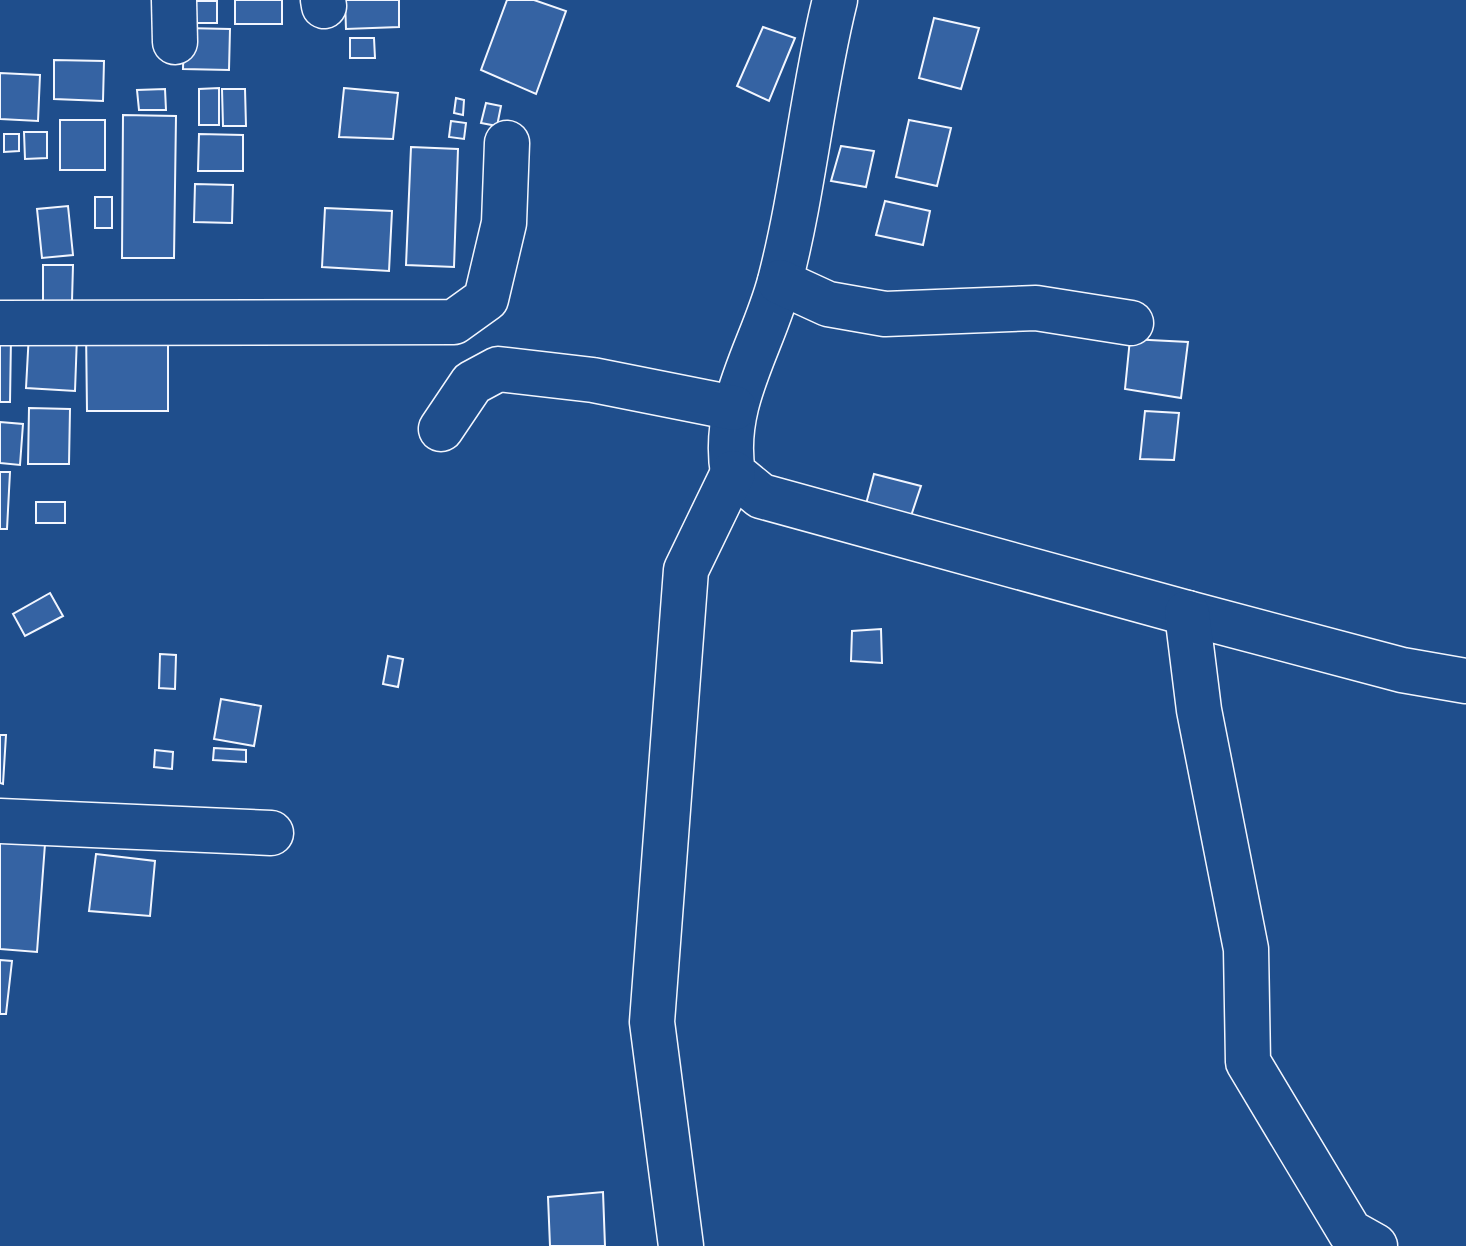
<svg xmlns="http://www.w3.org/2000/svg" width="1466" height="1246" viewBox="0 0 1466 1246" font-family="'PT Sans',sans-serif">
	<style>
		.building { fill: #3563a3; stroke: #f2f6ff; stroke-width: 2 }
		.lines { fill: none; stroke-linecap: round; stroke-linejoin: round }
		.minor-casing { stroke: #f2f6ff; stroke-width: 47 }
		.minor { stroke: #1f4e8c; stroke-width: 44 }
	</style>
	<rect width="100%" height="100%" fill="#1f4e8c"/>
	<g class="building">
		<rect x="235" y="0" width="47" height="24"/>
		<path d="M345,0H399V27L346,29Z"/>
		<path d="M507,0H534L566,11L536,94L481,70Z"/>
		<path d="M184,1H217V23H185Z"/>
		<path d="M934,18L979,28L961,89L919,78Z"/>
		<path d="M763,27L795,38L769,101L737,86Z"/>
		<path d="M184,28L230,29L229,70L183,69Z"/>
		<path d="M350,38H374L375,58H350Z"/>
		<path d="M54,60L104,61L103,101L54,99Z"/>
		<path d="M0,73L40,75L38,121L0,119Z"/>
		<path d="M219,88V125H199V89Z"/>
		<path d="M344,88L398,93L393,139L339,137Z"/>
		<path d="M165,89L166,110H139L137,90Z"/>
		<path d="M222,89H245L246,126H223Z"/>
		<path d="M456,98L464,100L463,115L454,113Z"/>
		<path d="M486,103L501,106L497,126L481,123Z"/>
		<path d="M123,115L176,116L174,258H122Z"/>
		<rect x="60" y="120" width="45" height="50"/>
		<path d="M909,120L951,128L937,186L896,177Z"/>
		<path d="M451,121L466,123L464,139L449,137Z"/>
		<path d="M24,132H47V158L25,159Z"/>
		<path d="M4,134H19V151L4,152Z"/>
		<path d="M199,134L243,135V171H198Z"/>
		<path d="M841,146L874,151L866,187L831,181Z"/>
		<path d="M411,147L458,149L454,267L406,265Z"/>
		<path d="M195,184L233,185L232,223L194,222Z"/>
		<rect x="95" y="197" width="17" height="31"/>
		<path d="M885,201L930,211L923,245L876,235Z"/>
		<path d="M68,206L73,255L42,258L37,209Z"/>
		<path d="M325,208L392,211L389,271L322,267Z"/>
		<path d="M43,265H73L72,301H43Z"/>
		<path d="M168,327V411H87L86,328Z"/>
		<path d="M29,333L77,336L75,391L26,388Z"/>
		<path d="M0,337H11L10,402H0Z"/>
		<path d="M1130,339L1188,342L1181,398L1125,389Z"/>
		<path d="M29,408L70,409L69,464H28Z"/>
		<path d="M1145,411L1179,413L1174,460L1140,459Z"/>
		<path d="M0,422L23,424L20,465L0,463Z"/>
		<path d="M0,472H10L7,529H0Z"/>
		<path d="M874,474L921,486L910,519L866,504Z"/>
		<rect x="36" y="502" width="29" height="21"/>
		<path d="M50,593L63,616L25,636L13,614Z"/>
		<path d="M881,629L882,663L851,661L852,631Z"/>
		<path d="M160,654L176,655L175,689L159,688Z"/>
		<path d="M388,656L403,659L398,687L383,684Z"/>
		<path d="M221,699L261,706L254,746L214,739Z"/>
		<path d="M0,735H6L3,784L0,783Z"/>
		<path d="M214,748L246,750V762L213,760Z"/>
		<path d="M155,750L173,752L172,769L154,767Z"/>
		<path d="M0,841L45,844L37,952L0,949Z"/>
		<path d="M96,854L155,861L150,916L89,911Z"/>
		<path d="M0,960L12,961L6,1014H0Z"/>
		<path d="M603,1192L605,1246H550L548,1197Z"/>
	</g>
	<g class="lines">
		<defs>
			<g id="minor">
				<path d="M174,0L175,42"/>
				<path d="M323,0L324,6"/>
				<path d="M835,0C812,92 804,189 780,281C763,346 721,403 733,473L761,496L1187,613L1402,670L1466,681"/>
				<path d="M780,282L828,304L885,314L1036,308L1131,323"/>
				<path d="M0,323L454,322L486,299L504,223L507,143"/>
				<path d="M441,429L472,383L498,369L593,380L734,408"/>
				<path d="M1187,613L1199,710L1246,949L1248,1062L1350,1232L1375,1246"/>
				<path d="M0,821L271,833"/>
				<path d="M681,1246L652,1022L686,570L733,473"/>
			</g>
		</defs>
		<use href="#minor" class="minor-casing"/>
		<use href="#minor" class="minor"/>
	</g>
</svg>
